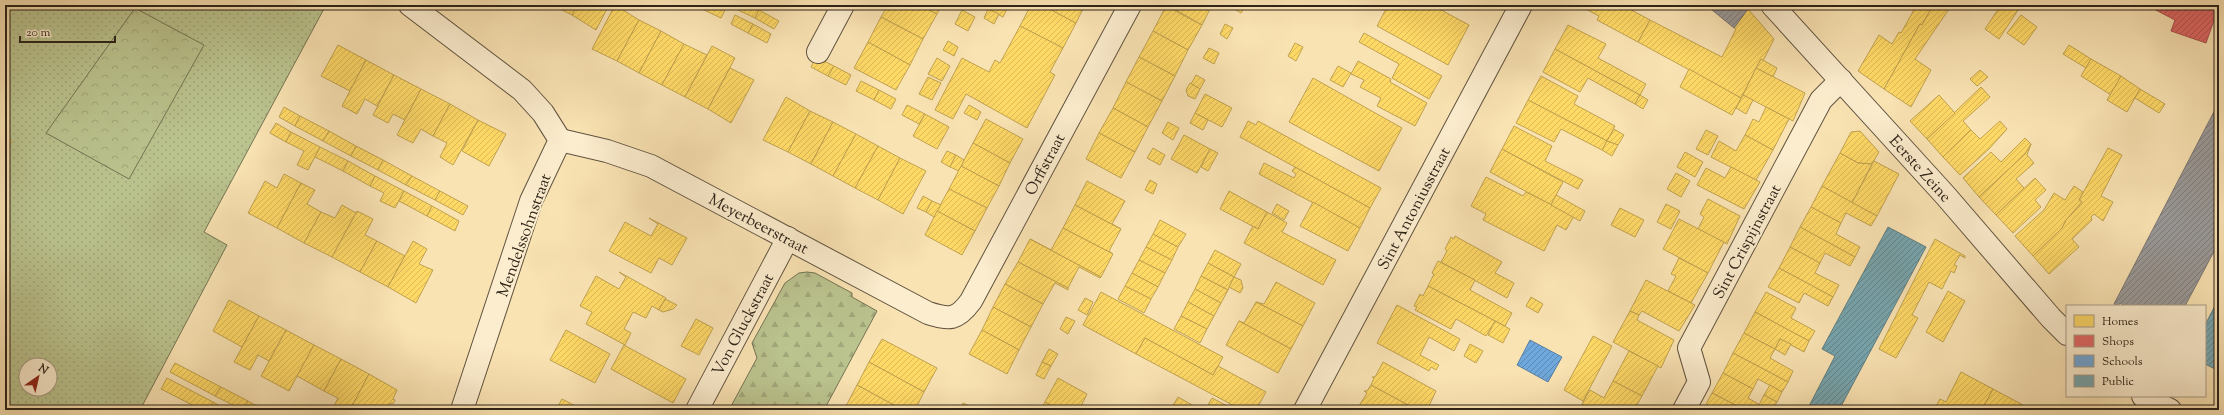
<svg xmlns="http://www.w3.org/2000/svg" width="2224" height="415" viewBox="0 0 2224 415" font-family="'Sorts Mill Goudy',serif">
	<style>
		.grass { fill: url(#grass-dots); stroke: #747454; fill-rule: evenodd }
		.forest { fill: url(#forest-firs); stroke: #747454 }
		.park { fill: url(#park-crowns); stroke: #747454 }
		.homes { fill: url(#homes-hatch); stroke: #c0a24f }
		.shops { fill: url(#shops-hatch); stroke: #aa524f }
		.schools { fill: url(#schools-hatch); stroke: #5b80a2 }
		.public { fill: url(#public-hatch); stroke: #607e82 }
		.industry { fill: url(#industry-hatch); stroke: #797673 }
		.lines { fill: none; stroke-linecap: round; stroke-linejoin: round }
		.minor-casing { stroke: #605340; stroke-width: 24 }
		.minor { stroke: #fcedce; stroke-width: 22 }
		.labels { text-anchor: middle; stroke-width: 4; stroke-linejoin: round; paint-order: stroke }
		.street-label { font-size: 16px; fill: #2d2319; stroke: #fcedce }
	</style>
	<defs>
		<pattern id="grass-dots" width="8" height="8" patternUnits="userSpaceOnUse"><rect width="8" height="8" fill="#bbc48f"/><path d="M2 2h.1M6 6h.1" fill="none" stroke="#a1a87b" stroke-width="1.8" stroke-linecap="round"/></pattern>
		<pattern id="forest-firs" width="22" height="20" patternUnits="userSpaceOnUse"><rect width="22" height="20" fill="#bbc48f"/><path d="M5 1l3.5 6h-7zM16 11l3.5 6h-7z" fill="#a1a87b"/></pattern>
		<pattern id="park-crowns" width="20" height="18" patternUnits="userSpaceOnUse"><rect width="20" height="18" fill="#bbc48f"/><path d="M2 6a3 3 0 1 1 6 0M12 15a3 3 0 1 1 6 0" fill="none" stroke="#a1a87b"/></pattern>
		<pattern id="homes-hatch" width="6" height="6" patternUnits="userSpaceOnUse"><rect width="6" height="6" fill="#ffd966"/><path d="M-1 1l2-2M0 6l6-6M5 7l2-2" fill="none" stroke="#dbba58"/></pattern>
		<pattern id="shops-hatch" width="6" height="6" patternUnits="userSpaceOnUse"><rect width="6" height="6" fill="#e06666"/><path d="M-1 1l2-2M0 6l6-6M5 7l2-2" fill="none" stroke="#b65453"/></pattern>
		<pattern id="schools-hatch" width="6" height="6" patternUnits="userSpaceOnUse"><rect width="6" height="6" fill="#6fa8dc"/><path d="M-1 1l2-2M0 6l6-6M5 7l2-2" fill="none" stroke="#5c88b2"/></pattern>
		<pattern id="public-hatch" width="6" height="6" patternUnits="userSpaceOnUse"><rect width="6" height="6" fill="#76a5af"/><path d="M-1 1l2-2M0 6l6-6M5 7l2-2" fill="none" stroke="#61868e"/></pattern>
		<pattern id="industry-hatch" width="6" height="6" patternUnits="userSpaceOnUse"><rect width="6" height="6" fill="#999"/><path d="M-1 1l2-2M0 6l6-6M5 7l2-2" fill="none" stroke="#7d7c7c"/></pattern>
	</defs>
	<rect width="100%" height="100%" fill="#fae3b3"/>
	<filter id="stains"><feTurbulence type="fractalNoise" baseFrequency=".005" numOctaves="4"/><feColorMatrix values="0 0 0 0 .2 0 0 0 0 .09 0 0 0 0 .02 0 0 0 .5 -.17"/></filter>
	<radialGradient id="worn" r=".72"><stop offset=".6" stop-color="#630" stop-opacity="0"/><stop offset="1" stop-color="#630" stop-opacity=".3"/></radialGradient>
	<path class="grass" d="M5,5H326L204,232L227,245L140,410H5ZM26,365H50V389H26Z"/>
	<path class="forest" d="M807,272L815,273L852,293V297L877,311L824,410H729L757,358L752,343L785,283L799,273Z"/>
	<path class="park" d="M135,8L204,45L129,179L46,133Z"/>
	<g class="homes">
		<path d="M552,5H577L572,15Z"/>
		<path d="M577,5H609L596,30L572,15Z"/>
		<path d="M615,5L639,20L617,61L592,49Z"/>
		<path d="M704,5H716L725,10L721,18L702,9Z"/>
		<path d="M741,5H750L759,10L755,18L738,10Z"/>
		<path d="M888,5H920L937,14L923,39L881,17Z"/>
		<path d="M920,5H942L937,14Z"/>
		<path d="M990,5H1009L1003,17L988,9Z"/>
		<path d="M1031,5H1042L1076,23L1063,48L1020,26Z"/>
		<path d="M1042,5H1085L1076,23Z"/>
		<path d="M1167,5H1212L1202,25Z"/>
		<path d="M1232,5H1245L1241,13L1231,7Z"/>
		<path d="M1380,5H1432L1469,25L1448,65L1377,26L1386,9Z"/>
		<path d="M1578,5H1622L1650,20L1638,42L1597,20L1599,16Z"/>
		<path d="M1910,5H1933L1922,25L1920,24L1884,89L1858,71L1879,35L1892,44L1899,32L1901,33L1915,8Z"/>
		<path d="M1933,5L1951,6L1915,59L1931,70L1911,107L1884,89L1920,24L1922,25Z"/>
		<path d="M2001,5H2009L2018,10L1999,39L1985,29Z"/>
		<path d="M1166,6L1202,25L1188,50L1153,31Z"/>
		<path d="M988,9L999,14L994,24L984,18Z"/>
		<path d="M1748,9L1774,39L1763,61L1761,59L1741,98L1638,42L1650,20L1722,57L1736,29L1734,28Z"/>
		<path d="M759,10L779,21L774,29L755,18Z"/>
		<path d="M962,10L975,17L968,31L955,24Z"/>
		<path d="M735,15L753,24L748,33L731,24Z"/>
		<path d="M2021,15L2037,27L2024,45L2007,33Z"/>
		<path d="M881,17L923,39L910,65L868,42Z"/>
		<path d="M639,20L661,31L639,73L617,61Z"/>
		<path d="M753,24L771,34L767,43L748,33Z"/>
		<path d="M1225,24L1233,28L1227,39L1220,34Z"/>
		<path d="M1568,25L1606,44L1598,58L1646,84L1640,95L1555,49Z"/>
		<path d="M1020,26L1063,48L1050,72L1055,75L1027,128L966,94L953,119L935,110L962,58L989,72L995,60L1000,63Z"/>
		<path d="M661,31L684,44L662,85L639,73Z"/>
		<path d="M1153,31L1188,50L1175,76L1139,57Z"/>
		<path d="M1364,33L1442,76L1429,99L1392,78L1399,64L1359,42Z"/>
		<path d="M948,41L958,47L954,56L943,50Z"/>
		<path d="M868,42L910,65L896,90L854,68Z"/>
		<path d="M1295,43L1303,47L1296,61L1288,56Z"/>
		<path d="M684,44L707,55L685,97L662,85Z"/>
		<path d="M338,45L366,60L350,91L321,76Z"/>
		<path d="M2069,45L2091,59L2086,68L2063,54Z"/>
		<path d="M712,46L735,58L708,109L685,97Z"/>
		<path d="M1209,48L1219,53L1214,64L1203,58Z"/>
		<path d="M1555,49L1640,95L1635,104L1588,78L1580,92L1543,72Z"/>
		<path d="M816,57L834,66L828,76L811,67Z"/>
		<path d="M1139,57L1175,76L1162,101L1126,82Z"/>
		<path d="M937,58L950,66L942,81L928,74Z"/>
		<path d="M1761,59L1777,68L1773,77L1756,68Z"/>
		<path d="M2091,59L2121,76L2111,95L2081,76Z"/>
		<path d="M366,60L394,75L377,106L365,99L357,114L342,106Z"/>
		<path d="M1358,61L1391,79L1390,82L1427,103L1415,126L1377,106L1381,98L1360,87L1364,80L1351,74Z"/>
		<path d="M834,66L851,75L846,85L828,76Z"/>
		<path d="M1338,66L1351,73L1343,87L1330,80Z"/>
		<path d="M730,68L754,80L731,123L708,109Z"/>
		<path d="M1756,68L1805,93L1793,121L1743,95Z"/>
		<path d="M1689,69L1741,98L1732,115L1680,87Z"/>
		<path d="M1980,70L1988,77L1977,86L1970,79Z"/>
		<path d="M394,75L421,89L405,120L393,114L388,123L373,115Z"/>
		<path d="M1196,75L1205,80L1200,89L1191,84Z"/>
		<path d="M1541,76L1578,96L1574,104L1615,126L1607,141L1528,100Z"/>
		<path d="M2121,76L2140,89L2127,112L2107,100Z"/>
		<path d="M928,77L941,83L932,100L919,94Z"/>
		<path d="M1313,78L1402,128L1379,171L1289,122Z"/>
		<path d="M861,81L879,90L874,100L856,91Z"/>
		<path d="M1126,82L1162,101L1148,127L1113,108Z"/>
		<path d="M1190,83L1200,89L1195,99L1188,96L1186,90Z"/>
		<path d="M1981,87L1990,97L1963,121L1971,130L1943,157L1927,139Z"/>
		<path d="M421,89L450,104L433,136L421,129L413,143L397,135Z"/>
		<path d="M2140,89L2165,104L2159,113L2135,98Z"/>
		<path d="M879,90L896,99L891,109L874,100Z"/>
		<path d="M1205,94L1232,108L1222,127L1195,113Z"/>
		<path d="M1640,95L1648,100L1643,109L1635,104Z"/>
		<path d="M1743,95L1753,100L1746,114L1736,108Z"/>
		<path d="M1939,95L1955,113L1927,139L1910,121Z"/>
		<path d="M786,97L810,111L788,152L763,140Z"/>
		<path d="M1528,100L1607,141L1602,150L1561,129L1554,142L1516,123Z"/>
		<path d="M450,104L478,120L453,165L440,157L447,143L433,136Z"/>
		<path d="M907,105L925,114L919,124L902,115Z"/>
		<path d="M969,105L981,112L977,120L964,113Z"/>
		<path d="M284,107L300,116L295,126L279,117Z"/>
		<path d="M1766,107L1789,119L1773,150L1745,135L1753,119L1759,122Z"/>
		<path d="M1113,108L1148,127L1135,152L1099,133Z"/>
		<path d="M810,111L833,122L811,164L788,152Z"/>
		<path d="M1195,113L1208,120L1203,130L1190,123Z"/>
		<path d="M925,114L949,127L937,149L913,136Z"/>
		<path d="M300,116L329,131L323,141L295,126Z"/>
		<path d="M986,119L1023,139L1010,163L973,143Z"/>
		<path d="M478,120L506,134L489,166L462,151Z"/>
		<path d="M1248,121L1256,125L1258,121L1381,188L1370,208L1240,137Z"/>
		<path d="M2000,121L2007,129L1989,149L1960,175L1943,157L1971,130L1980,139Z"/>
		<path d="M833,122L856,134L833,176L811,164Z"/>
		<path d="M1168,122L1179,128L1173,140L1162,133Z"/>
		<path d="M276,123L291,132L286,142L270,133Z"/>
		<path d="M1514,126L1552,146L1545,161L1583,180L1578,189L1502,149Z"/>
		<path d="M1614,129L1624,135L1618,145L1607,141Z"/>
		<path d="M5,130L12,142L5,146Z"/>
		<path d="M1706,130L1718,136L1708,155L1696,149Z"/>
		<path d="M329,131L356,146L351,156L323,141Z"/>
		<path d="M1860,131L1879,152L1872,164L1858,163L1840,153L1851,132Z"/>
		<path d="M291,132L320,147L308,170L297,165L304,151L286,142Z"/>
		<path d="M1099,133L1135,152L1121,178L1086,159Z"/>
		<path d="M856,134L878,146L855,188L833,176Z"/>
		<path d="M1184,135L1210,149L1197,173L1171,159Z"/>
		<path d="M1745,135L1773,150L1756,180L1711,157L1719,141L1736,151Z"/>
		<path d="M2025,138L2031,144L2025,154L1979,197L1963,178L1991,152L2001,162Z"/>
		<path d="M1607,141L1618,145L1612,156L1602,150Z"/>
		<path d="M973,143L1010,163L999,186L961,166Z"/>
		<path d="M2031,144L2027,155L2034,163L2016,179L2024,188L1996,215L1979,197L2025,154Z"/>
		<path d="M356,146L383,160L378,170L351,156Z"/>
		<path d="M878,146L900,158L878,200L855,188Z"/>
		<path d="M320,147L348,161L343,171L315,157Z"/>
		<path d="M1153,148L1165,155L1160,165L1147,158Z"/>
		<path d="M2108,148L2122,155L2101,196L2113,202L2103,221L2094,214L2091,217L2092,220L2072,239L2079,247L2049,274L2033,256L2062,228L2066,220L2082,202L2079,200Z"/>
		<path d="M1210,149L1218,153L1208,171L1201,167Z"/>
		<path d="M1502,149L1563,182L1551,205L1490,172Z"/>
		<path d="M947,151L956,155L950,167L941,162Z"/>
		<path d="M1685,152L1703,162L1695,177L1677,167Z"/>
		<path d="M1840,153L1858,163L1872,164L1852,203L1822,186Z"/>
		<path d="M956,155L964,160L959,171L950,167Z"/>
		<path d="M900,158L926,171L903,214L878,200Z"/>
		<path d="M383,160L412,176L406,185L378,170Z"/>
		<path d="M348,161L375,176L370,186L343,171Z"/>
		<path d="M1874,161L1899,174L1877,216L1852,203Z"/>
		<path d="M1264,163L1294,178L1296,174L1292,171L1295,167L1370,208L1360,228L1259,174Z"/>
		<path d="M961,166L999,186L987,208L949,189Z"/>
		<path d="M1731,167L1760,182L1744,209L1697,185L1706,168L1725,178Z"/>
		<path d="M1676,173L1690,181L1681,197L1667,189Z"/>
		<path d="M284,174L301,183L277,228L248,213L265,181L277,188Z"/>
		<path d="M375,176L404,191L395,208L380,201L384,193L370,186Z"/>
		<path d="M412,176L440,191L435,200L406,185Z"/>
		<path d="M1486,177L1523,196L1526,192L1574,216L1566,230L1557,225L1544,251L1483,220L1486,214L1471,206Z"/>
		<path d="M2035,178L2046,190L2035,200L2041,207L2013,233L1996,215Z"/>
		<path d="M1150,180L1157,184L1153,194L1145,190Z"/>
		<path d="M1087,181L1125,201L1112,224L1121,229L1075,205Z"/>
		<path d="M301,183L315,190L307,204L321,212L304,243L277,228Z"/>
		<path d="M1822,186L1877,216L1871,226L1846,213L1841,223L1811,207Z"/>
		<path d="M2074,186L2083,192L2079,200L2082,202L2066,220L2062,228L2033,256L2015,236L2044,210L2054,193L2065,200Z"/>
		<path d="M949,189L987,208L975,231L937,211Z"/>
		<path d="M404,191L432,206L427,216L399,201Z"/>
		<path d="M440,191L468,206L463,215L435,200Z"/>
		<path d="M1229,191L1267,212L1258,229L1220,209Z"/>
		<path d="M1556,195L1585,211L1580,221L1551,205Z"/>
		<path d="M923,196L932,201L926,212L917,208Z"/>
		<path d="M1708,199L1740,216L1727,244L1698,229L1704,217L1700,214Z"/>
		<path d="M932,201L941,205L934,217L926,212Z"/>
		<path d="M1313,202L1360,228L1348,251L1300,226Z"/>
		<path d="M1277,204L1289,211L1284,220L1272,213Z"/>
		<path d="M1666,204L1680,211L1671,229L1657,222Z"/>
		<path d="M342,205L356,213L332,257L304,243L321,212L335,218Z"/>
		<path d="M1075,205L1121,229L1109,251L1113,254L1063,228Z"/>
		<path d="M432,206L459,221L455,231L427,216Z"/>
		<path d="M1811,207L1841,223L1836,234L1860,247L1855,257L1800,227Z"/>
		<path d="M1620,208L1644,220L1635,237L1611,225Z"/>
		<path d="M357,211L373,219L365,235L377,241L360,272L332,257Z"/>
		<path d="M937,211L975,231L962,255L925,235Z"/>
		<path d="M1267,212L1287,223L1282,232L1336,260L1323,285L1244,243L1253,226L1258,229Z"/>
		<path d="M649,218L687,238L672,265L659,258L651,273L609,251L625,222L651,236L658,224Z"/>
		<path d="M1679,219L1724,242L1708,273L1663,249Z"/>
		<path d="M1160,220L1186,234L1178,247L1153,234Z"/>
		<path d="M1800,227L1855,257L1850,266L1825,253L1820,263L1790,247Z"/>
		<path d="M1063,228L1113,254L1101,277L1030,239L1051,250Z"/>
		<path d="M1153,234L1178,247L1172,260L1146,247Z"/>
		<path d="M1455,236L1502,262L1495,273L1514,283L1507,298L1441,262L1447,251L1445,249L1451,237L1454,239Z"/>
		<path d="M1030,239L1101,277L1100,278L1079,267L1068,288L1018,262Z"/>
		<path d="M1935,239L1965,256V258L1960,255L1954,265L1957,266L1954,273L1951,271L1942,289L1929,282L1912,315L1918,318L1896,358L1879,349Z"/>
		<path d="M377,241L405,256L388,287L360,272Z"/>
		<path d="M413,241L427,249L419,264L433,270L416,303L388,287Z"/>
		<path d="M1146,247L1172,260L1165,273L1139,260Z"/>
		<path d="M1790,247L1820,263L1815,273L1839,285L1833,297L1779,268Z"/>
		<path d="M1215,250L1241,264L1234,277L1208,263Z"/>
		<path d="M1679,258L1708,273L1691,303L1668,291L1676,276L1671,274Z"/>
		<path d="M1139,260L1165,273L1158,287L1132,273Z"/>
		<path d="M1438,261L1475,280L1470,290L1512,313L1505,326L1428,286L1434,274L1432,273Z"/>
		<path d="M1018,262L1068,288V290L1055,283L1043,304L1005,284Z"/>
		<path d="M1208,263L1234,277L1228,290L1201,276Z"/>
		<path d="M1779,268L1833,297L1828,306L1804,293L1799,303L1768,287Z"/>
		<path d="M619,272L666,298L659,310L652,306L646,318L633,312L624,329L631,333L625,345L586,324L592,312L580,306L596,276L619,289L626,277Z"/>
		<path d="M1132,273L1158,287L1151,299L1125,286Z"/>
		<path d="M1201,276L1228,290L1221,303L1195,289Z"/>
		<path d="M1234,277L1241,280L1243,288L1240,293L1229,287Z"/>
		<path d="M1646,280L1695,305L1679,331L1642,311L1639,315L1630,311Z"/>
		<path d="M1276,282L1315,303L1303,326L1256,302L1264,304Z"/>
		<path d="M1005,284L1043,304L1031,327L993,307Z"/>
		<path d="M1125,286L1151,299L1144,313L1118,299Z"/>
		<path d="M1428,286L1495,321L1486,336L1456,319L1451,329L1415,310L1417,307L1414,306L1420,294L1423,296Z"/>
		<path d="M1195,289L1221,303L1214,316L1188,302Z"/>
		<path d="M1948,291L1965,301L1943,342L1926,332Z"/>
		<path d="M1101,292L1223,357L1213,375L1145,338L1136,354L1083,325Z"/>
		<path d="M1766,292L1796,308L1791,318L1815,331L1809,341L1755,312Z"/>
		<path d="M1531,297L1543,304L1538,313L1526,306Z"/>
		<path d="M1085,298L1093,302L1087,315L1078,310Z"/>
		<path d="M665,299L677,305L673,309L663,312L659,310Z"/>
		<path d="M229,300L259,316L242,347L213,331Z"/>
		<path d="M1188,302L1214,316L1207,329L1181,316Z"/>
		<path d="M1256,302L1303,326L1291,349L1239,321L1244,323Z"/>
		<path d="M1397,305L1460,339L1454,351L1429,337L1420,355L1439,365L1436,370L1431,367L1429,371L1377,343Z"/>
		<path d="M993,307L1031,327L1019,350L982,330Z"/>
		<path d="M1630,311L1639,315L1637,320L1674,340L1661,368L1613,342Z"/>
		<path d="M1755,312L1809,341L1804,352L1780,339L1775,349L1744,333Z"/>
		<path d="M259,316L286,330L269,361L258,355L250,370L234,362Z"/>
		<path d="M1181,316L1207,329L1200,343L1174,329Z"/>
		<path d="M1066,317L1075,321L1068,334L1060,329Z"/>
		<path d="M696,319L713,328L699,355L681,346Z"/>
		<path d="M1239,321L1291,349L1278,373L1226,345Z"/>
		<path d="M1495,321L1510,329L1503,343L1488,335Z"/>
		<path d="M286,330L314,345L289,391L261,376Z"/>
		<path d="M566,330L610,354L595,383L550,360Z"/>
		<path d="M982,330L1019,350L1007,374L969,354Z"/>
		<path d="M1744,333L1775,349L1770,358L1793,371L1788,382L1733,353Z"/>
		<path d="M1593,336L1612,346L1583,401L1564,390Z"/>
		<path d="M1145,338L1213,375L1218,366L1266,392L1256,410H1242L1136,354Z"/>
		<path d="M882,339L937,368L924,392L869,362Z"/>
		<path d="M1780,339L1791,344L1785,355L1775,349Z"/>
		<path d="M1470,344L1483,351L1476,363L1464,356Z"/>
		<path d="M314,345L341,359L324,391L297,376Z"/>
		<path d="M624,345L686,379L673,403L611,369Z"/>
		<path d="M1049,349L1058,354L1051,366L1042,362Z"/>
		<path d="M1629,351L1658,366L1642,396L1613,381Z"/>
		<path d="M1733,353L1788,382L1782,392L1758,379L1753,389L1723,373Z"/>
		<path d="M341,359L369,374L350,410H332L338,398L324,391Z"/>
		<path d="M869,362L924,392L915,410H903L857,385Z"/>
		<path d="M1042,362L1051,366L1044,379L1036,375Z"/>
		<path d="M1383,362L1436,391L1427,410H1417L1371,385L1374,378L1372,377H1375Z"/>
		<path d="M175,363L221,387L215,396L170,372Z"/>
		<path d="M1961,372L1993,389L1982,410H1958L1954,408L1953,410H1934L1940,399L1946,402Z"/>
		<path d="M1723,373L1753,389L1748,398L1769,410H1745L1712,393Z"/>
		<path d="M369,374L397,390L393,399L395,400L393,404L390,403L386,410H350Z"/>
		<path d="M167,378L213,402L208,410H202L161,389Z"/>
		<path d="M1058,378L1087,394L1079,410H1060L1045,402Z"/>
		<path d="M1613,381L1642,396L1634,410H1593L1582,404L1590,390L1604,398Z"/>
		<path d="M857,385L903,410H849L845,408Z"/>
		<path d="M1371,385L1417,410H1366L1359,406L1367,393L1364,391H1367Z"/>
		<path d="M1770,385L1782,392L1777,402L1764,395Z"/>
		<path d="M221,387L248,401L243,410L215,396Z"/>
		<path d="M1993,389L2023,405L2020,410H1982Z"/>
		<path d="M1712,393L1745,410H1703Z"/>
		<path d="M1764,395L1777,402L1772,410L1759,405Z"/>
		<path d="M1178,397L1201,410H1177L1172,407Z"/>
		<path d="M1212,398L1235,410H1205Z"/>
		<path d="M562,399L583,410H556Z"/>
		<path d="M248,401L264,410H243Z"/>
		<path d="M213,402L228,410H208Z"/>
		<path d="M1045,402L1060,410H1041Z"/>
		<path d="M963,403L976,409V410H960Z"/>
	</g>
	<path class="shops" d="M2151,5H2219V6L2206,43L2171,31L2175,20L2150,7Z"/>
	<path class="schools" d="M1530,340L1562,357L1548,382L1517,365Z"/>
	<g class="public">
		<path d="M1888,227L1926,247L1839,410H1807L1835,356L1822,349Z"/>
		<path d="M2219,298V371L2205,364V325Z"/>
	</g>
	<g class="industry">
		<path d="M1706,5H1744L1748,9L1734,28Z"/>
		<path d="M2219,102V242L2185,306H2125L2120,303L2118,306L2114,304Z"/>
	</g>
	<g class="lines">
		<defs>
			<g id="minor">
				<path d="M410,5L522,90L543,113L560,140L531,201L462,410"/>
				<path d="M1772,5L1945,195L2051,318L2067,334"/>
				<path d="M818,52L843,5"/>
				<path d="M560,140L607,151L651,166L928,313C950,320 957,320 971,301L1130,5"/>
				<path d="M2143,396L2170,410"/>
				<path d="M697,410L788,238"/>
				<path d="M1305,410L1521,5"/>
				<path d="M1684,410L1699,382L1689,348L1821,100L1841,80"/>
			</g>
		</defs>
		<use href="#minor" class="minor-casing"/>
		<use href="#minor" class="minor"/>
	</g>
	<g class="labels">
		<g class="street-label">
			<text transform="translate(1044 164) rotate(-62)" y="6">Orffstraat</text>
			<text transform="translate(1921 168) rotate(48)" y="6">Eerste Zeine</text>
			<text transform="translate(1413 208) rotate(-62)" y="6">Sint Antoniusstraat</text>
			<text transform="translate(759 223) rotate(28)" y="6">Meyerbeerstraat</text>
			<text transform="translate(523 235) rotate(-70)" y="6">Mendelssohnstraat</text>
			<text transform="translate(1746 241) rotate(-62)" y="6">Sint Crispijnstraat</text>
			<text transform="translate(742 324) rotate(-62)" y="6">Von Gluckstraat</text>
		</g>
	</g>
	<rect width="2224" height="415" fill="none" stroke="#fae3b3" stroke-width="20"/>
	<rect x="6" y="6" width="2212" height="403" fill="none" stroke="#2d2319" stroke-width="2"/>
	<rect x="10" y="10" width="2204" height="395" fill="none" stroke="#2d2319"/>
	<rect x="2066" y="305" width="140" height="92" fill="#fcedce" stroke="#a99c86"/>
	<rect x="2074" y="315" width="20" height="12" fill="#ffd966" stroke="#a99c86"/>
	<text x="2102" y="325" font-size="12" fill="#2d2319">Homes</text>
	<rect x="2074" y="335" width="20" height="12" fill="#e06666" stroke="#a99c86"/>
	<text x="2102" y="345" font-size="12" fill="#2d2319">Shops</text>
	<rect x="2074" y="355" width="20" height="12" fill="#6fa8dc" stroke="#a99c86"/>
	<text x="2102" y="365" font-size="12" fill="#2d2319">Schools</text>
	<rect x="2074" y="375" width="20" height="12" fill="#76a5af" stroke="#a99c86"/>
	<text x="2102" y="385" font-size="12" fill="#2d2319">Public</text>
	<g transform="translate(38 377) rotate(34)"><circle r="19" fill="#fcedce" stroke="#a99c86"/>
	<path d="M0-3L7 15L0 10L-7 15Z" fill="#8f2418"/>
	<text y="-6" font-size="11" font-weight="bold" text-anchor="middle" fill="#2d2319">N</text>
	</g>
	<path d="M20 36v6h95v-6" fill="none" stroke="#2d2319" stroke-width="2"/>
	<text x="26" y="36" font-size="12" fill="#2d2319" stroke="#fcedce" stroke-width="3" paint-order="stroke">20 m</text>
	<rect width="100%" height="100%" filter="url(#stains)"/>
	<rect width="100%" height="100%" fill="url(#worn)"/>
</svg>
